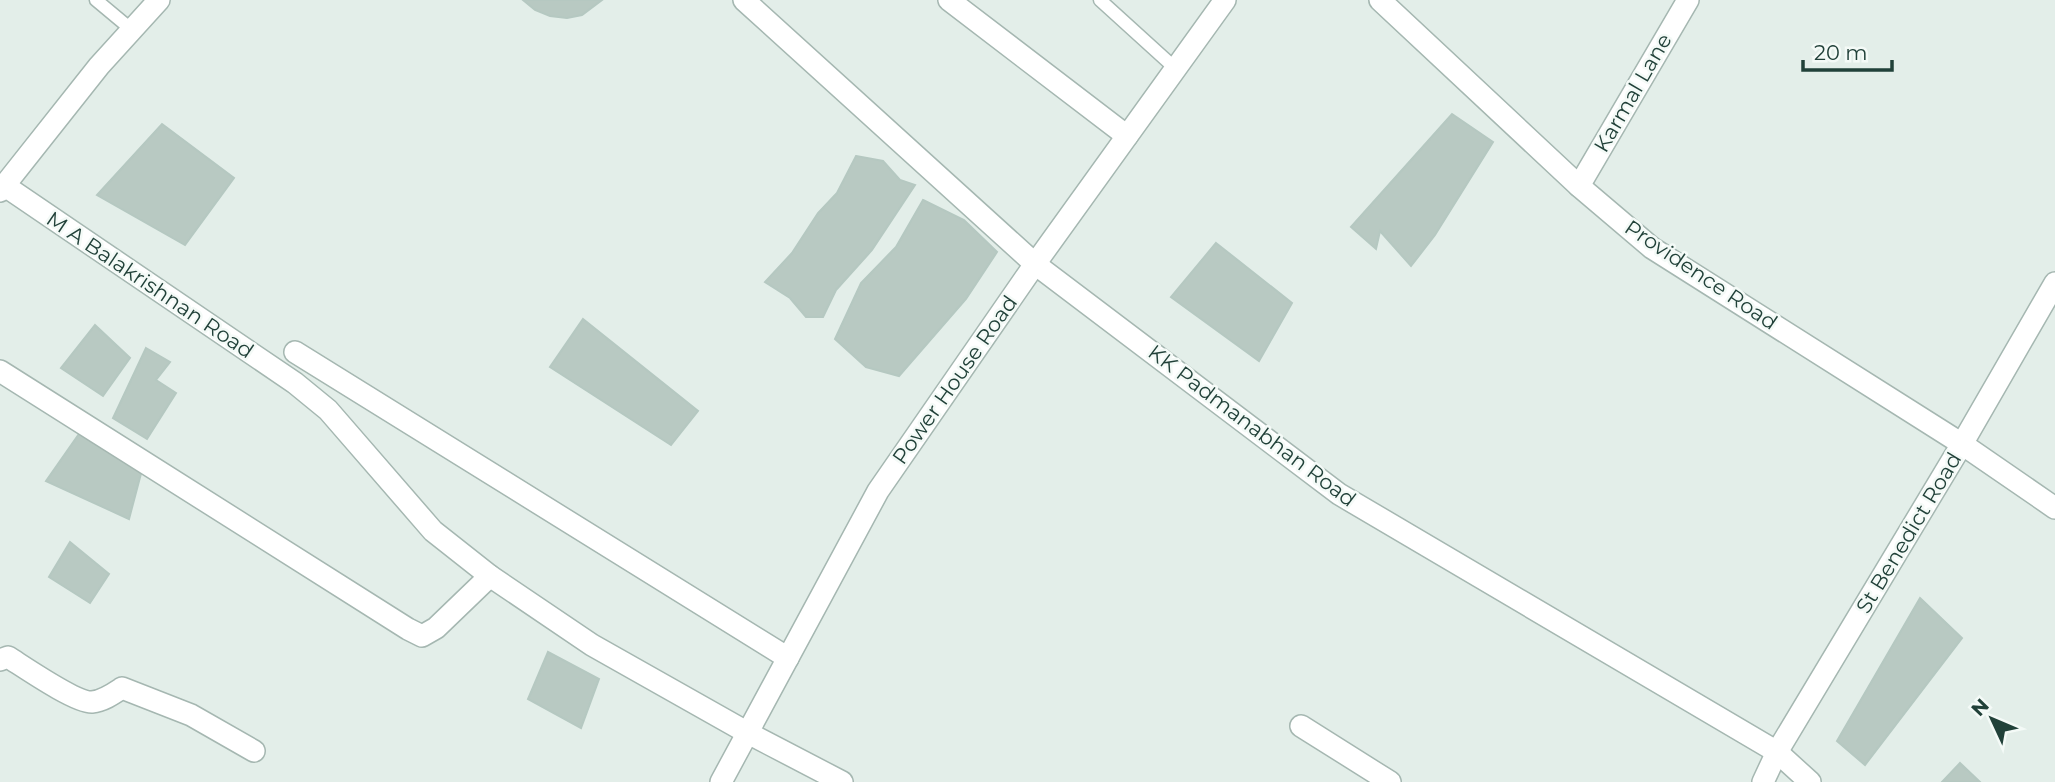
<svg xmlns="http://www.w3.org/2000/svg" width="2055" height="782" viewBox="0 0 2055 782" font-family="Montserrat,sans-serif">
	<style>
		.building { fill: #b8c9c2; stroke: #b5c8c1; stroke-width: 2 }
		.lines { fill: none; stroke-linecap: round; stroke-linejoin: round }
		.service-casing { stroke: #a5b7b1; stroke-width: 15 }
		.minor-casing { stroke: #a5b7b1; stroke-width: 24 }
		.tertiary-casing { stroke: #a5b7b1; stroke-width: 24 }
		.service { stroke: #fff; stroke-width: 12 }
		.minor { stroke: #fff; stroke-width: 21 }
		.tertiary { stroke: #fff; stroke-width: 21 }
		.labels { text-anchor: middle; stroke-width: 5; stroke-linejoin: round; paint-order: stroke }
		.street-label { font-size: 21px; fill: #214139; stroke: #f4faf7 }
	</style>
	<rect width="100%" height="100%" fill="#e3eee9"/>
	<g class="building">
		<path d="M523,0H602L582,15L567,18L550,16L535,10Z"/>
		<path d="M1452,114L1493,142L1435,235L1411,266L1380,231L1376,249L1351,227Z"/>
		<path d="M162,124L234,178L185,245L97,195Z"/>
		<path d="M856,156L883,161L900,180L915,185L872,250L836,290L823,317H806L790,298L765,282L792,253L818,213L837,193Z"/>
		<path d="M923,200L964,220L997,252L966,299L899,376L866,367L835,339L861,283L896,247Z"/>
		<path d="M1216,243L1292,303L1259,361L1171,297Z"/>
		<path d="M583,319L698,411L671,445L550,367Z"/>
		<path d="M95,325L130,358L103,396L61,368Z"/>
		<path d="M146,348L170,362L156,380L176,393L147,439L113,418Z"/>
		<path d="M81,431L143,466L129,519L46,481Z"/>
		<path d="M70,542L109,574L90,603L49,577Z"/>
		<path d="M1920,598L1962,638L1865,765L1837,741Z"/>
		<path d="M548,652L599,679L581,728L528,699Z"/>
		<path d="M1960,763L1980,782H1942Z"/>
	</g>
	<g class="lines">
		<defs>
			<g id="service">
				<path d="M96,0L132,30"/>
				<path d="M1100,0L1176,69"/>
			</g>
			<g id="minor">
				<path d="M744,0L1035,264L1339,494L1777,752L1810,782"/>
				<path d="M949,0L1127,136"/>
				<path d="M5,186L295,383L328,410L433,531L490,576L592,645L748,733L842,782"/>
				<path d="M1579,186L1688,0"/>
				<path d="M0,191L99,66L159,0"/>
				<path d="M295,352L788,658"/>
				<path d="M0,371L408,629L422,636L436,628L490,576"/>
				<path d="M0,660L8,657C24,667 76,703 92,702C103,701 113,694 122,688L191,715L254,751"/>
				<path d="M1301,726L1390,782"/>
				<path d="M721,782L878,491L1035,264L1225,0"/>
			</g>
			<g id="tertiary">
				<path d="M1380,0L1579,186L1652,248L1962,444L2055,508"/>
				<path d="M1763,782L1777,752L1962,444L2055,283"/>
			</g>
		</defs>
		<use href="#service" class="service-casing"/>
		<use href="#minor" class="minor-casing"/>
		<use href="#tertiary" class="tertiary-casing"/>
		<use href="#service" class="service"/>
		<use href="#minor" class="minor"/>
		<use href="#tertiary" class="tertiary"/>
	</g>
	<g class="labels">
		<g class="street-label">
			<text transform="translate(1633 93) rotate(-60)" y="7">Karmal Lane</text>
			<text transform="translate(1701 275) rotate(34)" y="7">Providence Road</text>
			<text transform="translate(150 285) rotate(34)" y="7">M A Balakrishnan Road</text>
			<text transform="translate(955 380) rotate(-55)" y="7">Power House Road</text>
			<text transform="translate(1252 426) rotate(37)" y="7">KK Padmanabhan Road</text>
			<text transform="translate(1909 533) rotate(-59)" y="7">St Benedict Road</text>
		</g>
	</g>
	<g transform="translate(1992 719) rotate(314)" stroke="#f4faf7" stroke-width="5" paint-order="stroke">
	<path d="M0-5L12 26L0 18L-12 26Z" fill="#214139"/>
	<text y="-10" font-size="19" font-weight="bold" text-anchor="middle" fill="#214139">N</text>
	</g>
	<path d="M1803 60v10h89v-10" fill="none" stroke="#214139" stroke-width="3.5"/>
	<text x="1814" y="60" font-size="21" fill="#214139" stroke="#f4faf7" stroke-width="5" paint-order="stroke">20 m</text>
</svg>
